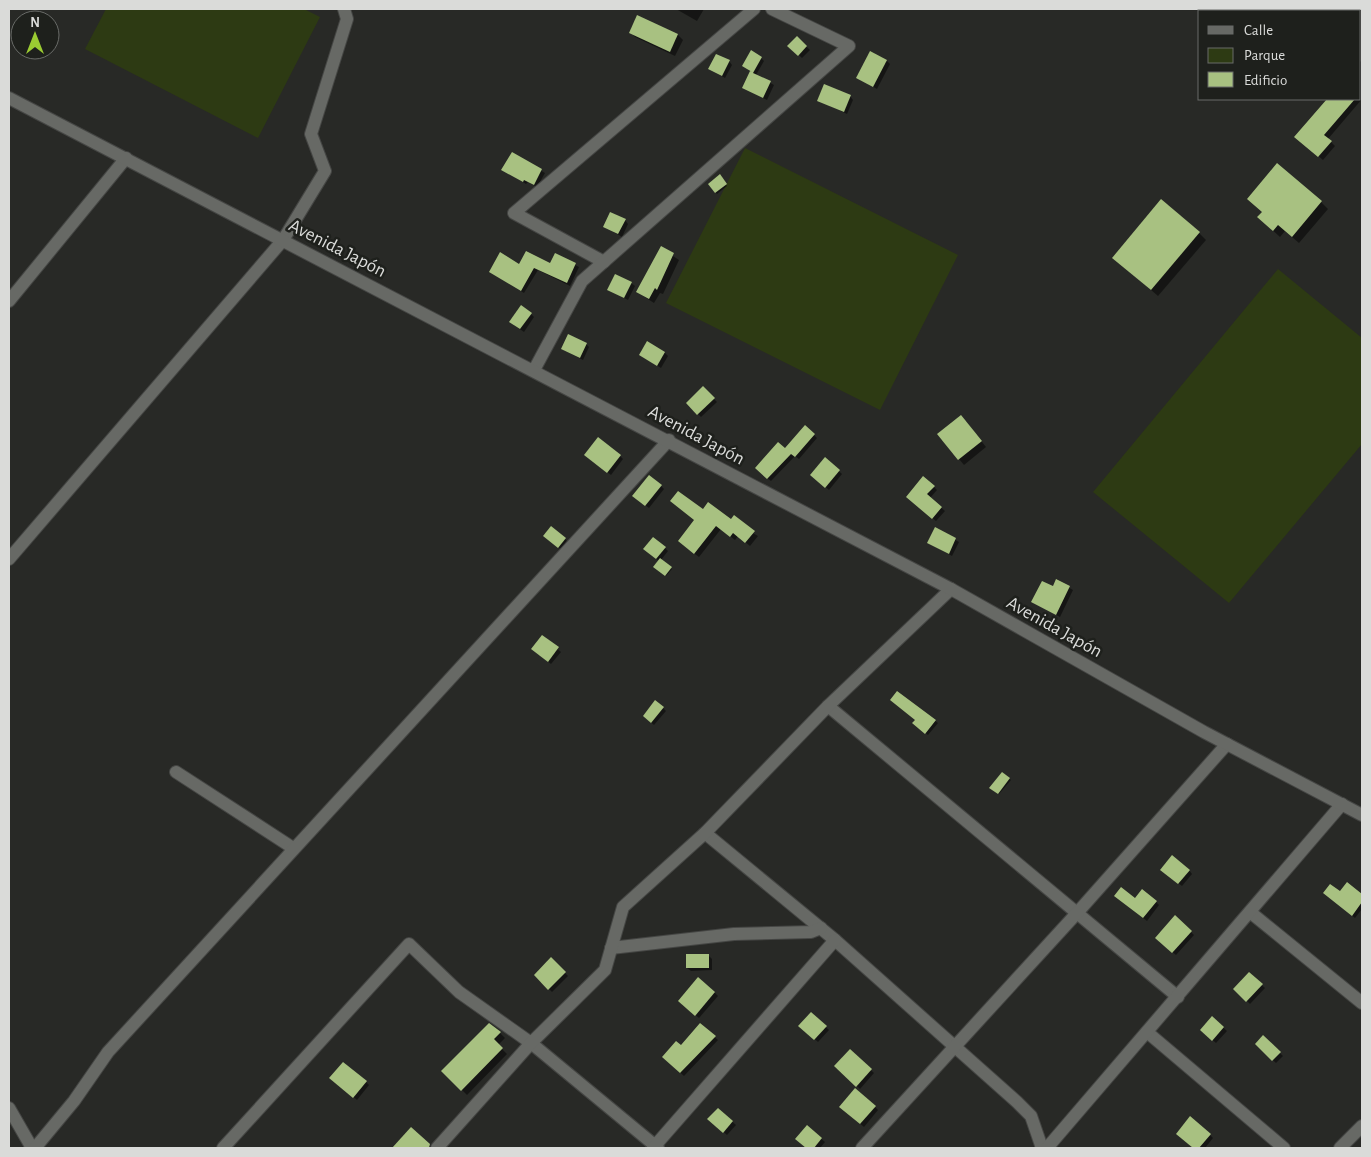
<svg xmlns="http://www.w3.org/2000/svg" width="1371" height="1157" viewBox="0 0 1371 1157" font-family="'Alegreya Sans',sans-serif">
	<style>
		.green { fill: #2d3a13 }
		.shadow { fill: #0007 }
		.building { fill: #a8c181 }
		.lines { fill: none; stroke-linecap: round; stroke-linejoin: round }
		.street-casing { stroke: #454644; stroke-width: 14 }
		.secondary-casing { stroke: #454644; stroke-width: 14 }
		.street { stroke: #676965; stroke-width: 12 }
		.secondary { stroke: #676965; stroke-width: 12 }
		.labels { text-anchor: middle; stroke-width: 5; stroke-linejoin: round; paint-order: stroke }
		.street-label { font-size: 19px; fill: #dadbd9; stroke: #1e201c }
	</style>
	<rect width="100%" height="100%" fill="#282926"/>
	<g class="green">
		<path d="M106,9H304L320,17L258,138L85,49Z"/>
		<path d="M745,148L958,255L880,410L666,303Z"/>
		<path d="M1278,269L1362,338V444L1229,603L1093,492Z"/>
	</g>
	<g class="shadow">
		<path d="M676,9H704L697,21Z"/>
		<path d="M638,16L678,35L683,40L675,56L635,37L630,32Z"/>
		<path d="M797,38L810,50L802,58L789,46Z"/>
		<path d="M761,58L764,61L756,75L774,85L767,100L744,88L751,72L744,66Z"/>
		<path d="M1362,60V99L1328,139L1335,146L1323,160L1296,137L1328,99H1360V62Z"/>
		<path d="M729,61L732,65L725,78L710,69Z"/>
		<path d="M887,61L890,64L877,89L858,78Z"/>
		<path d="M850,96L853,100L847,114L818,100Z"/>
		<path d="M512,154L545,173L537,187L528,182L526,184L503,170Z"/>
		<path d="M720,176L727,186L717,194L709,184Z"/>
		<path d="M1321,202L1328,209L1299,243L1285,231L1280,237L1266,224Z"/>
		<path d="M625,220L628,224L622,237L604,226Z"/>
		<path d="M1199,233L1206,240L1158,296L1121,264Z"/>
		<path d="M661,248L679,260L663,294L660,293L654,303L637,292Z"/>
		<path d="M555,255L579,267L570,286L538,270L524,293L490,272L520,266L551,265Z"/>
		<path d="M631,283L635,286L628,300L609,290Z"/>
		<path d="M531,314L534,317L524,332L514,325Z"/>
		<path d="M586,344L589,347L583,360L562,349Z"/>
		<path d="M665,353L668,356L661,368L640,355Z"/>
		<path d="M703,388L717,402L701,417L687,403Z"/>
		<path d="M966,422L986,447L964,465L939,435Z"/>
		<path d="M814,435L817,438L799,459L795,456L771,481L760,472L785,450Z"/>
		<path d="M620,456L623,459L611,475L589,458Z"/>
		<path d="M825,459L842,474L829,490L815,478Z"/>
		<path d="M661,486L664,489L649,508L637,499Z"/>
		<path d="M934,487L937,490L930,498L945,511L936,521L911,500Z"/>
		<path d="M671,501L731,521L758,536L750,546L738,536L735,540L721,529L699,557L683,545L695,521Z"/>
		<path d="M936,529L959,542L952,556L929,543Z"/>
		<path d="M548,539H565L568,542L562,550Z"/>
		<path d="M665,548L668,551L661,560L672,569L666,576L655,567L659,561L648,552Z"/>
		<path d="M1057,581L1073,590L1060,617L1032,602L1053,588Z"/>
		<path d="M543,636L561,652L551,664L536,652Z"/>
		<path d="M897,693L938,723L928,735L916,726V720Z"/>
		<path d="M663,708L666,711L654,725L647,719Z"/>
		<path d="M1002,773L1011,780L999,794L991,788Z"/>
		<path d="M1189,870L1192,874L1182,886L1165,873Z"/>
		<path d="M1347,884L1362,896V909L1355,918L1328,896L1340,893Z"/>
		<path d="M1119,899L1156,902L1159,905L1147,921Z"/>
		<path d="M1175,917L1194,935L1176,955L1156,938Z"/>
		<path d="M708,955L712,959V970L691,971L687,968Z"/>
		<path d="M551,959L568,976L552,992L535,975Z"/>
		<path d="M1249,974L1265,988L1250,1004L1235,989Z"/>
		<path d="M714,992L718,996L699,1018L682,1004Z"/>
		<path d="M811,1014L829,1030L818,1042L800,1026Z"/>
		<path d="M1212,1018L1227,1031L1216,1043L1201,1030Z"/>
		<path d="M700,1025L718,1040L684,1076L663,1057L681,1047Z"/>
		<path d="M500,1033L505,1038L498,1045L507,1054L467,1095L443,1071Z"/>
		<path d="M1263,1037L1283,1056L1276,1063L1256,1044Z"/>
		<path d="M850,1051L874,1073L860,1089L836,1066Z"/>
		<path d="M334,1081L366,1082L369,1085L357,1100Z"/>
		<path d="M875,1107L878,1110L864,1127L844,1110Z"/>
		<path d="M718,1109L736,1125L727,1135L712,1122Z"/>
		<path d="M807,1127L825,1142L820,1148H807L797,1139Z"/>
		<path d="M411,1129L429,1145L432,1148H394Z"/>
		<path d="M1210,1135L1213,1138L1205,1148H1194L1180,1137Z"/>
	</g>
	<g class="building">
		<path d="M637,15L678,34L670,52L629,33Z"/>
		<path d="M797,36L807,46L798,56L787,46Z"/>
		<path d="M751,50L762,57L753,73L771,81L763,98L742,88L750,71L752,72L742,66Z"/>
		<path d="M870,51L887,60L873,87L856,78Z"/>
		<path d="M716,54L730,60L722,76L708,69Z"/>
		<path d="M824,84L851,95L844,112L817,101Z"/>
		<path d="M1327,99H1355L1324,135L1332,141L1318,157L1294,137Z"/>
		<path d="M512,152L542,169L534,185L524,180L523,182L501,170Z"/>
		<path d="M1277,163L1322,201L1292,237L1278,225L1273,231L1257,217L1262,212L1247,199Z"/>
		<path d="M720,174L727,184L715,193L708,184Z"/>
		<path d="M1161,199L1200,232L1151,290L1112,258Z"/>
		<path d="M610,212L626,219L618,234L603,227Z"/>
		<path d="M661,246L674,253L657,290L655,288L649,299L636,292Z"/>
		<path d="M526,251L550,263L555,253L576,263L567,283L534,268L521,291L489,272L500,252L519,264Z"/>
		<path d="M615,274L632,282L624,298L607,290Z"/>
		<path d="M521,305L532,313L520,329L509,322Z"/>
		<path d="M568,334L587,343L580,358L561,349Z"/>
		<path d="M647,341L665,352L657,366L639,355Z"/>
		<path d="M703,386L715,398L697,415L686,403Z"/>
		<path d="M961,415L982,441L958,460L937,434Z"/>
		<path d="M805,425L815,434L795,457L791,454L767,479L755,468L778,442L785,448Z"/>
		<path d="M598,437L621,455L607,473L584,455Z"/>
		<path d="M825,457L840,470L825,488L810,475Z"/>
		<path d="M649,475L662,485L645,506L632,496Z"/>
		<path d="M923,476L935,486L927,494L942,507L932,519L906,497Z"/>
		<path d="M678,491L703,509L708,502L731,519L734,515L755,531L745,543L733,533L730,537L716,526L694,554L678,541L694,520L670,501Z"/>
		<path d="M551,526L566,538L558,548L543,536Z"/>
		<path d="M935,527L956,538L949,554L927,543Z"/>
		<path d="M653,537L666,547L656,559L643,549Z"/>
		<path d="M660,558L672,567L665,576L653,567Z"/>
		<path d="M1056,579L1070,586L1056,615L1031,602L1042,581L1053,586Z"/>
		<path d="M542,635L559,647L548,662L531,649Z"/>
		<path d="M897,691L936,720L925,734L912,723L915,720L890,700Z"/>
		<path d="M655,700L664,707L651,723L643,716Z"/>
		<path d="M1002,772L1010,778L998,794L989,788Z"/>
		<path d="M1172,855L1190,870L1178,884L1160,870Z"/>
		<path d="M1347,882L1362,894V902L1352,916L1323,893L1330,884L1340,891Z"/>
		<path d="M1121,887L1135,898L1142,889L1157,901L1143,918L1114,896Z"/>
		<path d="M1175,915L1192,931L1172,953L1155,938Z"/>
		<rect x="686" y="954" width="23" height="14"/>
		<path d="M551,957L566,972L548,990L534,975Z"/>
		<path d="M1249,972L1263,984L1246,1002L1233,989Z"/>
		<path d="M698,977L715,992L695,1016L678,1001Z"/>
		<path d="M811,1012L827,1026L814,1040L798,1026Z"/>
		<path d="M1212,1016L1224,1027L1212,1041L1200,1030Z"/>
		<path d="M489,1023L501,1032L494,1039L503,1048L461,1091L441,1071Z"/>
		<path d="M700,1023L716,1036L680,1073L662,1057L676,1041L681,1045Z"/>
		<path d="M1263,1035L1281,1052L1272,1061L1255,1044Z"/>
		<path d="M850,1049L872,1069L856,1087L834,1066Z"/>
		<path d="M343,1062L367,1081L353,1098L329,1078Z"/>
		<path d="M855,1088L876,1106L860,1124L839,1107Z"/>
		<path d="M718,1108L733,1121L723,1133L707,1119Z"/>
		<path d="M1190,1116L1211,1134L1199,1148H1193L1176,1134Z"/>
		<path d="M807,1125L822,1138L814,1148H806L795,1139Z"/>
		<path d="M411,1127L430,1144L429,1148H392Z"/>
	</g>
	<g class="lines">
		<defs>
			<g id="street">
				<path d="M604,262L514,213L754,9"/>
				<path d="M9,301L126,158"/>
				<path d="M534,370L582,281L849,46L772,9"/>
				<path d="M9,559L283,240L325,171L311,134L347,19L344,9"/>
				<path d="M828,706L1178,997"/>
				<path d="M176,772L293,848"/>
				<path d="M705,833L835,940L1017,1102L1031,1116L1042,1148"/>
				<path d="M1250,912L1362,1003"/>
				<path d="M611,948L734,934L811,932L821,928"/>
				<path d="M1147,1032L1284,1148"/>
				<path d="M9,1108L32,1148"/>
				<path d="M35,1148L74,1101L108,1052L669,440"/>
				<path d="M223,1148L409,944L459,992L531,1043L658,1148"/>
				<path d="M437,1148L531,1043L605,970L623,907L705,833L828,706L951,589"/>
				<path d="M653,1148L835,940"/>
				<path d="M862,1148L1077,913L1227,744"/>
				<path d="M1047,1148L1342,804"/>
				<path d="M1340,1148L1362,1126"/>
			</g>
			<path id="secondary" d="M9,98L951,589L1204,732L1362,815"/>
		</defs>
		<use href="#street" class="street-casing"/>
		<use href="#secondary" class="secondary-casing"/>
		<use href="#street" class="street"/>
		<use href="#secondary" class="secondary"/>
	</g>
	<g class="labels">
		<g class="street-label">
			<text transform="translate(338 247) rotate(27)" y="7">Avenida Japón</text>
			<text transform="translate(697 434) rotate(28)" y="7">Avenida Japón</text>
			<text transform="translate(1055 626) rotate(29)" y="7">Avenida Japón</text>
		</g>
	</g>
	<rect width="1371" height="1157" fill="none" stroke="#dadbd9" stroke-width="20"/>
	<rect x="1198" y="10" width="162" height="90" fill="#1e201c" stroke="#696b68"/>
	<rect x="1208" y="26" width="25" height="8" fill="#676965" stroke="#696b68"/>
	<text x="1244" y="35" font-size="15" fill="#dadbd9">Calle</text>
	<rect x="1208" y="48" width="25" height="15" fill="#2d3a13" stroke="#696b68"/>
	<text x="1244" y="60" font-size="15" fill="#dadbd9">Parque</text>
	<rect x="1208" y="72" width="25" height="15" fill="#a8c181" stroke="#696b68"/>
	<text x="1244" y="85" font-size="15" fill="#dadbd9">Edificio</text>
	<g transform="translate(35 35)"><circle r="24" fill="#1e201c" stroke="#696b68"/>
	<path d="M0-4L9 19L0 12L-9 19Z" fill="#9bcb32"/>
	<text y="-8" font-size="14" font-weight="bold" text-anchor="middle" fill="#dadbd9">N</text>
	</g>
</svg>
